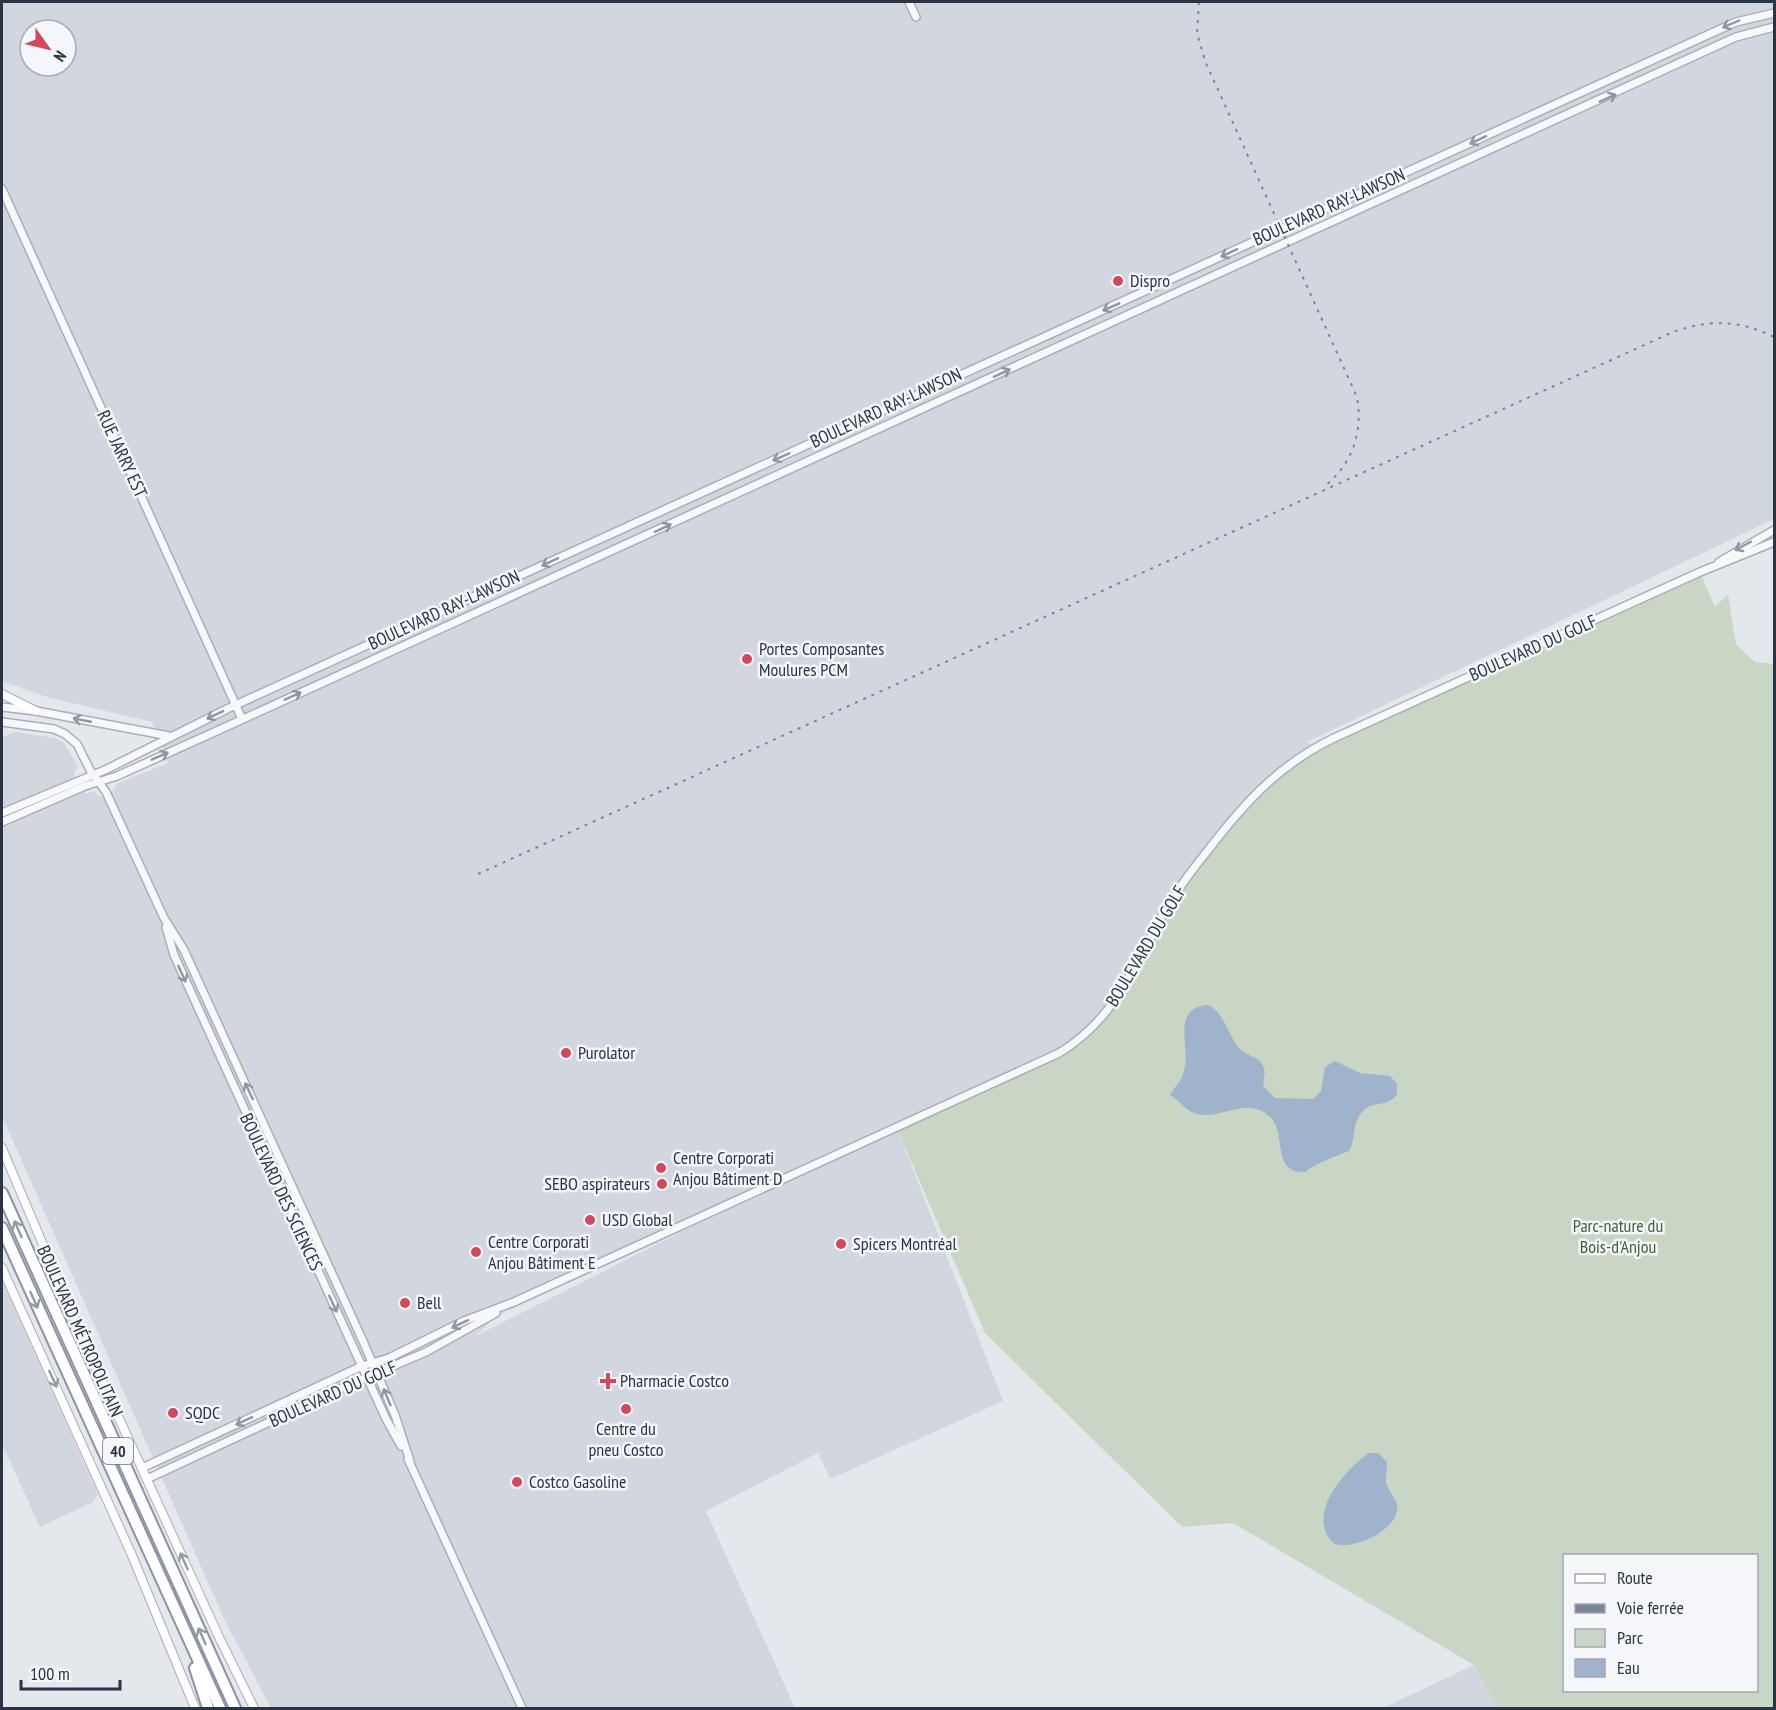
<svg xmlns="http://www.w3.org/2000/svg" width="1776" height="1710" viewBox="0 0 1776 1710" font-family="'PT Sans Narrow',sans-serif">
	<style>
		.built { fill: #d2d6de; fill-rule: evenodd }
		.green { fill: #c9d6c5; fill-rule: evenodd }
		.water { fill: #9fb4cc }
		.lines { fill: none; stroke-linecap: round; stroke-linejoin: round }
		.tertiary-casing { stroke: #a9aeb7; stroke-width: 10 }
		.secondary-casing { stroke: #a9aeb7; stroke-width: 10 }
		.motorway-casing { stroke: #8b94a3; stroke-width: 14 }
		.tertiary { stroke: #f7f8fa; stroke-width: 7 }
		.secondary { stroke: #fff; stroke-width: 8 }
		.motorway { stroke: #fff; stroke-width: 10 }
		.rail { stroke: #7d8696; stroke-width: 2; stroke-dasharray: 3 6; stroke-linecap: butt }
		.oneway { stroke: #9196a0 }
		.oneway2 { stroke: #959aa2 }
		.poi-dot { fill: #d1495b; stroke: #f4f6f9; stroke-width: 2 }
		.labels { text-anchor: middle; stroke-width: 5; stroke-linejoin: round; paint-order: stroke }
		.shield { fill: #f4f6f9; stroke: #676e7b; stroke-width: 1.5 }
		.shield-label { font-size: 16px; font-weight: bold; fill: #2b3445 }
		.street-label { font-size: 18px; fill: #2b3445; stroke: #f4f6f9 }
		.poi-label { font-size: 18px; fill: #2b3445; stroke: #f4f6f9; text-anchor: start }
		.park-label { font-size: 18px; fill: #3f6138; stroke: #f4f6f9 }
	</style>
	<rect width="100%" height="100%" fill="#e4e7ec"/>
	<g class="built">
		<path d="M2,2H1774V519L1307,742L1323,749L1082,1045L898,1131L1003,1401L830,1479L818,1453L706,1511L795,1708H271L225,1621L2,1116V737L15,732L55,738L64,743L78,766L74,774L86,794L94,791L99,797L115,790L116,784L168,763L152,722L47,697L2,681ZM30,30H66V66H30ZM689,1228L476,1336L496,1316Z"/>
		<path d="M2,1281L98,1494L93,1502L40,1527L2,1444Z"/>
		<path d="M1474,1665L1498,1708H1383Z"/>
	</g>
	<path class="green" d="M1700,572L1715,607L1728,594L1736,645L1755,662L1774,664V1708H1498L1474,1665L1233,1523L1182,1527L985,1333L898,1131L1059,1053L1108,1010L1162,915L1227,826L1302,755ZM1564,1556H1756V1690H1564Z"/>
	<g class="water">
		<path d="M1208,1005C1222,1010 1229,1035 1238,1047C1245,1057 1260,1055 1264,1068C1266,1074 1262,1081 1264,1087L1275,1098L1313,1099L1321,1091L1325,1067L1335,1061L1360,1073L1390,1076L1397,1084V1094C1388,1108 1373,1100 1363,1111C1351,1123 1357,1137 1349,1151C1339,1155 1312,1165 1305,1172C1270,1174 1288,1131 1269,1116C1247,1096 1220,1120 1197,1114C1185,1111 1180,1100 1170,1095C1174,1087 1182,1081 1184,1071C1191,1046 1170,1008 1208,1005Z"/>
		<path d="M1369,1453H1378L1387,1462C1388,1470 1384,1478 1387,1485C1390,1494 1399,1500 1397,1511C1394,1531 1354,1550 1335,1544C1303,1517 1345,1469 1369,1453Z"/>
	</g>
	<g class="lines">
		<defs>
			<g id="tertiary">
				<path d="M909,2L916,17"/>
				<path d="M2,189L242,719"/>
				<path d="M1719,562L1774,530"/>
				<path d="M2,707L36,711L169,736"/>
				<path d="M2,722L54,729L65,734L77,744L90,770L106,792L164,918L184,950L362,1339L395,1415L410,1461"/>
				<path d="M2,813L105,770L229,708L1736,22L1774,13"/>
				<path d="M2,822L85,786L117,776L230,725L1736,37L1774,27"/>
				<path d="M166,927L174,955L386,1419L401,1446"/>
				<path d="M408,1459L522,1708"/>
				<path d="M142,1468L362,1366L389,1358L464,1321L514,1302L1059,1053C1114,1020 1133,969 1162,916C1175,892 1192,870 1209,849C1245,802 1280,764 1334,738L1700,572L1774,542"/>
				<path d="M147,1479L353,1383L426,1352L496,1313"/>
			</g>
			<g id="secondary">
				<path d="M2,694L36,711"/>
				<path d="M2,1148L85,1344L218,1635L254,1708"/>
				<path d="M2,1268L131,1553L195,1708"/>
			</g>
			<g id="motorway">
				<path d="M2,1193L235,1708"/>
				<path d="M2,1228L220,1708"/>
				<path d="M195,1668L208,1708"/>
			</g>
		</defs>
		<use href="#tertiary" class="tertiary-casing"/>
		<use href="#secondary" class="secondary-casing"/>
		<use href="#motorway" class="motorway-casing"/>
		<use href="#tertiary" class="tertiary"/>
		<use href="#secondary" class="secondary"/>
		<use href="#motorway" class="motorway"/>
		<g class="rail">
			<path d="M1199,2L1197,33L1205,61L1357,397C1363,431 1353,463 1326,485"/>
			<path d="M478,874L1673,332C1710,319 1740,320 1774,337"/>
		</g>
	</g>
	<defs><path id="oneway-shaft" d="M-6 0H5M1.5-3L5.5 0L1.5 3" fill="none" stroke-width="1.6" stroke-linecap="round" stroke-linejoin="round" transform="scale(1.5)"/></defs>
	<g class="oneway">
		<use href="#oneway-shaft" transform="translate(1731 24) rotate(157)"/>
		<use href="#oneway-shaft" transform="translate(1608 98) rotate(-24)"/>
		<use href="#oneway-shaft" transform="translate(1478 140) rotate(155)"/>
		<use href="#oneway-shaft" transform="translate(1229 253) rotate(155)"/>
		<use href="#oneway-shaft" transform="translate(1111 307) rotate(156)"/>
		<use href="#oneway-shaft" transform="translate(1002 373) rotate(-25)"/>
		<use href="#oneway-shaft" transform="translate(781 457) rotate(156)"/>
		<use href="#oneway-shaft" transform="translate(663 528) rotate(-25)"/>
		<use href="#oneway-shaft" transform="translate(1743 546) rotate(152)"/>
		<use href="#oneway-shaft" transform="translate(550 562) rotate(155)"/>
		<use href="#oneway-shaft" transform="translate(293 696) rotate(-24)"/>
		<use href="#oneway-shaft" transform="translate(215 715) rotate(155)"/>
		<use href="#oneway-shaft" transform="translate(82 720) rotate(-169)"/>
		<use href="#oneway-shaft" transform="translate(160 756) rotate(-24)"/>
		<use href="#oneway-shaft" transform="translate(182 974) rotate(66)"/>
		<use href="#oneway-shaft" transform="translate(249 1091) rotate(-115)"/>
		<use href="#oneway-shaft" transform="translate(333 1304) rotate(65)"/>
		<use href="#oneway-shaft" transform="translate(460 1324) rotate(155)"/>
		<use href="#oneway-shaft" transform="translate(387 1397) rotate(-113)"/>
		<use href="#oneway-shaft" transform="translate(244 1421) rotate(155)"/>
	</g>
	<g class="oneway2">
		<use href="#oneway-shaft" transform="translate(18 1229) rotate(-114)"/>
		<use href="#oneway-shaft" transform="translate(34 1300) rotate(66)"/>
		<use href="#oneway-shaft" transform="translate(53 1379) rotate(65)"/>
		<use href="#oneway-shaft" transform="translate(184 1561) rotate(-114)"/>
		<use href="#oneway-shaft" transform="translate(202 1636) rotate(-114)"/>
	</g>
	<g class="poi-dot">
		<circle cx="1118" cy="281" r="6"/>
		<circle cx="747" cy="659" r="6"/>
		<circle cx="566" cy="1053" r="6"/>
		<circle cx="661" cy="1168" r="6"/>
		<circle cx="662" cy="1184" r="6"/>
		<circle cx="590" cy="1220" r="6"/>
		<circle cx="841" cy="1244" r="6"/>
		<circle cx="476" cy="1252" r="6"/>
		<circle cx="405" cy="1303" r="6"/>
		<path d="M605 1372h6v6h6v6h-6v6h-6v-6h-6v-6h6z"/>
		<circle cx="626" cy="1409" r="6"/>
		<circle cx="173" cy="1413" r="6"/>
		<circle cx="517" cy="1482" r="6"/>
	</g>
	<g class="labels">
		<rect class="shield" x="103" y="1438" width="30" height="26" rx="4.5"/>
		<g class="shield-label">
			<text x="118" y="1457">40</text>
		</g>
		<g class="street-label">
			<text transform="translate(1329 207) rotate(-24)" y="6">BOULEVARD RAY-LAWSON</text>
			<text transform="translate(886 408) rotate(-25)" y="6">BOULEVARD RAY-LAWSON</text>
			<text transform="translate(122 454) rotate(65)" y="6">RUE JARRY EST</text>
			<text transform="translate(444 610) rotate(-25)" y="6">BOULEVARD RAY-LAWSON</text>
			<text transform="translate(1533 648) rotate(-24)" y="6">BOULEVARD DU GOLF</text>
			<text transform="translate(1146 946) rotate(-59)" y="6">BOULEVARD DU GOLF</text>
			<text transform="translate(281 1192) rotate(65)" y="6">BOULEVARD DES SCIENCES</text>
			<text transform="translate(80 1331) rotate(66)" y="6">BOULEVARD MÉTROPOLITAIN</text>
			<text transform="translate(333 1394) rotate(-24)" y="6">BOULEVARD DU GOLF</text>
		</g>
		<g class="poi-label">
			<text x="1130" y="287">Dispro</text>
			<text x="759" y="655">Portes Composantes<tspan x="759" dy="21">Moulures PCM</tspan></text>
			<text x="578" y="1059">Purolator</text>
			<text x="673" y="1164">Centre Corporati<tspan x="673" dy="21">Anjou Bâtiment D</tspan></text>
			<text x="650" y="1190" text-anchor="end">SEBO aspirateurs</text>
			<text x="602" y="1226">USD Global</text>
			<text x="488" y="1248">Centre Corporati<tspan x="488" dy="21">Anjou Bâtiment E</tspan></text>
			<text x="853" y="1250">Spicers Montréal</text>
			<text x="417" y="1309">Bell</text>
			<text x="620" y="1387">Pharmacie Costco</text>
			<text x="185" y="1419">SQDC</text>
			<text x="626" y="1435" text-anchor="middle">Centre du<tspan x="626" dy="21">pneu Costco</tspan></text>
			<text x="529" y="1488">Costco Gasoline</text>
		</g>
		<g class="park-label">
			<text x="1618" y="1232">Parc-nature du<tspan x="1618" dy="21">Bois-d'Anjou</tspan></text>
		</g>
	</g>
	<rect width="1776" height="1710" fill="none" stroke="#2b3445" stroke-width="6"/>
	<rect x="1563" y="1554" width="195" height="138" fill="#f4f6f9" stroke="#a4a8b1" stroke-width="1.5"/>
	<rect x="1575" y="1574" width="30" height="9" fill="#ffffff" stroke="#a4a8b1" stroke-width="1.5"/>
	<text x="1617" y="1584" font-size="18" fill="#2b3445">Route</text>
	<rect x="1575" y="1604" width="30" height="9" fill="#7d8696" stroke="#a4a8b1" stroke-width="1.5"/>
	<text x="1617" y="1614" font-size="18" fill="#2b3445">Voie ferrée</text>
	<rect x="1575" y="1629" width="30" height="18" fill="#c9d6c5" stroke="#a4a8b1" stroke-width="1.5"/>
	<text x="1617" y="1644" font-size="18" fill="#2b3445">Parc</text>
	<rect x="1575" y="1659" width="30" height="18" fill="#9fb4cc" stroke="#a4a8b1" stroke-width="1.5"/>
	<text x="1617" y="1674" font-size="18" fill="#2b3445">Eau</text>
	<g transform="translate(48 48) rotate(124)"><circle r="28" fill="#f4f6f9" stroke="#a4a8b1" stroke-width="1.5"/>
	<path d="M0-4.5L10 22L0 15L-10 22Z" fill="#d1495b"/>
	<text y="-9" font-size="16" font-weight="bold" text-anchor="middle" fill="#2b3445">N</text>
	</g>
	<path d="M21 1680v9h99v-9" fill="none" stroke="#2b3445" stroke-width="3"/>
	<text x="30" y="1680" font-size="18" fill="#2b3445" stroke="#f4f6f9" stroke-width="4.5" paint-order="stroke">100 m</text>
</svg>
